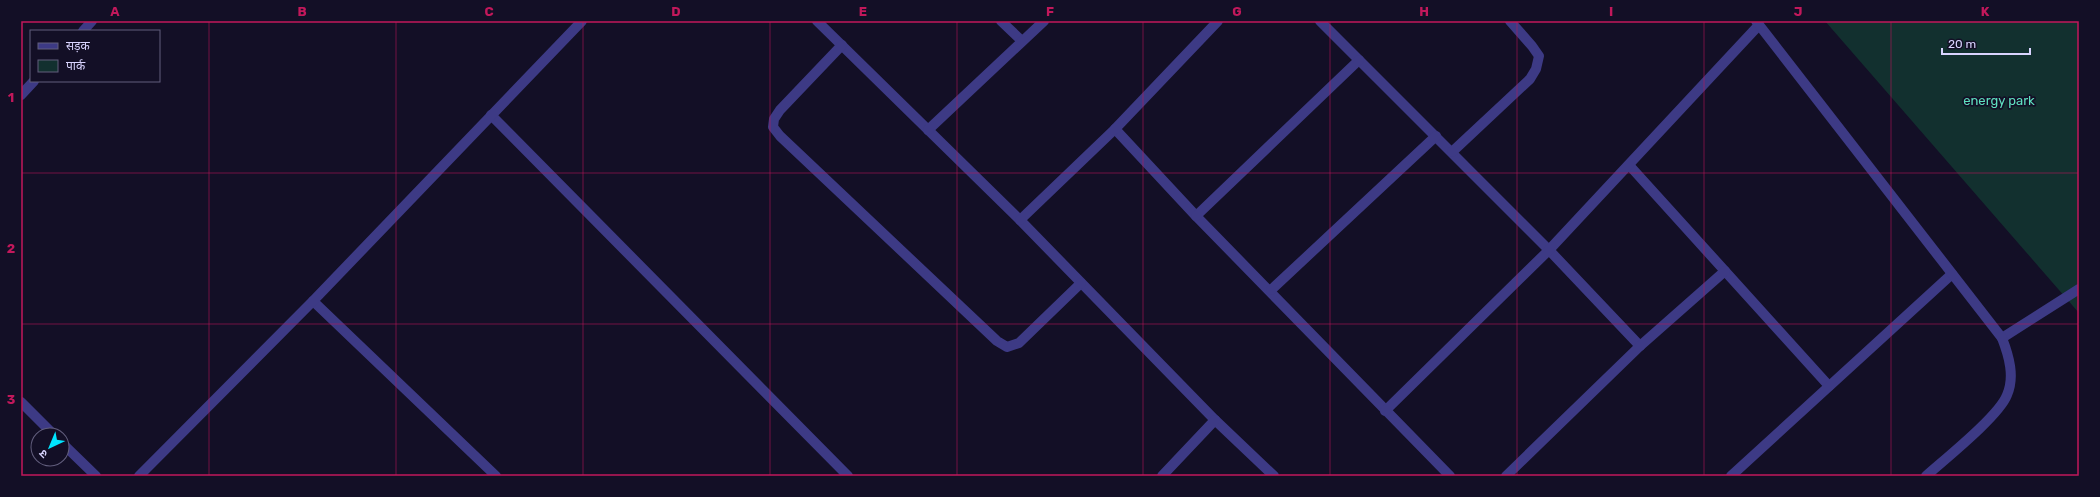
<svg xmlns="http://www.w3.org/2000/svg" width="2100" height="497" viewBox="0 0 2100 497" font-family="Rubik,'Noto Sans Devanagari',sans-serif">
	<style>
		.green { fill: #12302f }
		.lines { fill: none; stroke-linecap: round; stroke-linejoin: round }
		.minor { stroke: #3d3a85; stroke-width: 10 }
		.tertiary { stroke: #3d3a85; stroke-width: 10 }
		.grid { fill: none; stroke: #c2185b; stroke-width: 1; stroke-opacity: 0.55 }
		.labels { text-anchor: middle; stroke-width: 3.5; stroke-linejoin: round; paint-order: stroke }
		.park-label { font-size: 13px; fill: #5fe0c0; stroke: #130f26 }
		.neatline { fill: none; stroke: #c2185b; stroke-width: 1.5 }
		.grid-label { font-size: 13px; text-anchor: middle; font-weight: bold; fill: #c2185b }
	</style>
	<rect width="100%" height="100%" fill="#130f26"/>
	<path class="green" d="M1825,21H2079V313Z"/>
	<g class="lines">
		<g class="minor">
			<path d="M817,21L1020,220L1215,420L1274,476"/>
			<path d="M1001,21L1022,41"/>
			<path d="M1320,21L1549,250L1640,346"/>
			<path d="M83,31L92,21"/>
			<path d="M842,45L780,110L774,119L773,127L780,136L997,341L1007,347L1019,343L1081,283"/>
			<path d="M21,95L34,81"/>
			<path d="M491,115L848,476"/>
			<path d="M1115,129L1196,216L1450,476"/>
			<path d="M928,130L1044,21"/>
			<path d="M1452,152L1530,79L1536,69L1539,56L1532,46L1510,21"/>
			<path d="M1629,165L1829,386"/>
			<path d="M1196,216L1359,60"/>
			<path d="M1020,220L1115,129L1218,21"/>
			<path d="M1271,290L1436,136"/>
			<path d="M313,301L496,476"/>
			<path d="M2002,338L2079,289"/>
			<path d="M21,402L54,435"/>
			<path d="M1385,411L1549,250L1759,25"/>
			<path d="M62,443L96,476"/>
			<path d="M139,476L313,301L582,21"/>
			<path d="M1162,476L1215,420"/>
			<path d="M1506,476L1640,346L1725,271"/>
			<path d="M1731,476L1952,274"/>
		</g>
		<path class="tertiary" d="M1756,21L2002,338C2009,356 2015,377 2007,395C1999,416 1945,459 1926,476"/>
	</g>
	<path class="grid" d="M209,21V476M396,21V476M583,21V476M770,21V476M957,21V476M1143,21V476M1330,21V476M1517,21V476M1704,21V476M1891,21V476M21,173H2079M21,324H2079"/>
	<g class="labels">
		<g class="park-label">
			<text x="1999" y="105">energy park</text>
		</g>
	</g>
	<rect width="2100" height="497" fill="none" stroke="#130f26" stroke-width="44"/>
	<rect x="30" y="30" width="130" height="52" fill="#130f26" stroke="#625e7d"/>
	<rect x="38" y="43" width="20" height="6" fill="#3d3a85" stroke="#625e7d"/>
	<text x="66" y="50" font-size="12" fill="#d9d4ff">सड़क</text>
	<rect x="38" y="60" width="20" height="12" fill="#12302f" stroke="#625e7d"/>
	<text x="66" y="70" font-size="12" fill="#d9d4ff">पार्क</text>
	<g transform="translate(50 447) rotate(224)"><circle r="19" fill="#130f26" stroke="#625e7d"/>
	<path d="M0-3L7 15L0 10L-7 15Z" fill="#00e5ff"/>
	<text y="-6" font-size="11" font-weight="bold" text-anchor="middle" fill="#d9d4ff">उ</text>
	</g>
	<path d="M1942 48v6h88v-6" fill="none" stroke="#d9d4ff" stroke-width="2"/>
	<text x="1948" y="48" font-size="12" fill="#d9d4ff" stroke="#130f26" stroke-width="3" paint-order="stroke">20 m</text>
	<rect x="22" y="22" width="2056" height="453" class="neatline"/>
	<g class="grid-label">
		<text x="115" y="16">A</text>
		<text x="302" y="16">B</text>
		<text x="489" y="16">C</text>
		<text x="676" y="16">D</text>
		<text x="863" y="16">E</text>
		<text x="1050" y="16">F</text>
		<text x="1237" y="16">G</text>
		<text x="1424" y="16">H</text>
		<text x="1611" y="16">I</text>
		<text x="1798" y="16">J</text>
		<text x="1985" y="16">K</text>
		<text x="11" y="102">1</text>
		<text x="11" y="253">2</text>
		<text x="11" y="404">3</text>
	</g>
</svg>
